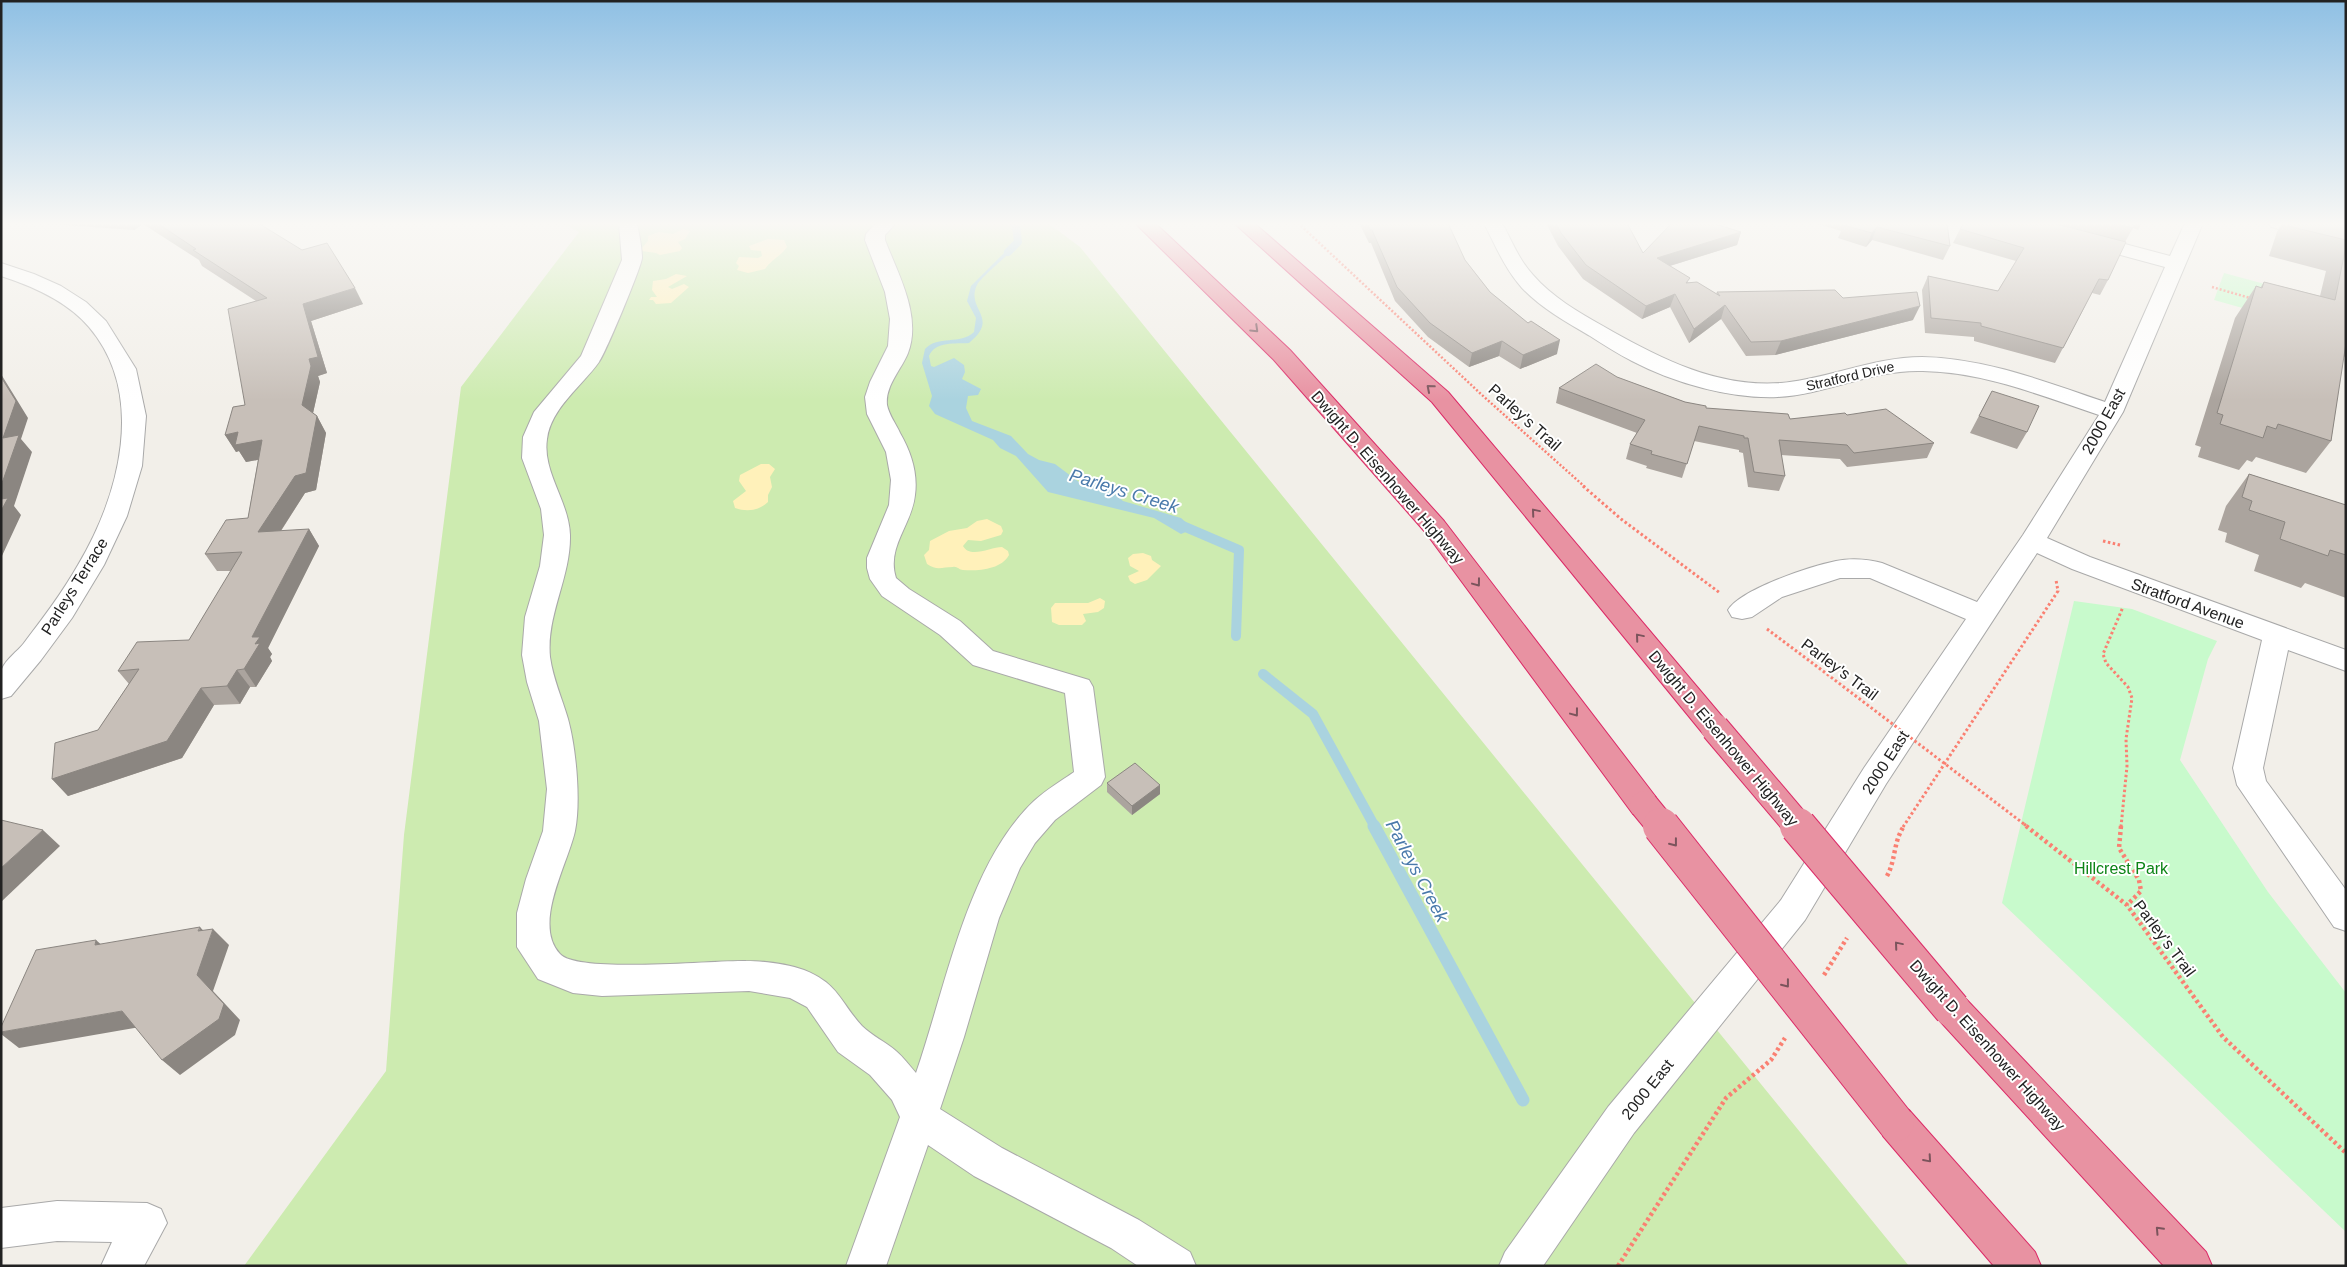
<svg xmlns="http://www.w3.org/2000/svg" width="2347" height="1267" viewBox="0 0 2347 1267" font-family="Arial,sans-serif">
	<style>
		.grass { fill: #cdebb0 }
		.sand { fill: #fff1ba }
		.park { fill: #c8facc }
		.water { fill: #aad3df }
		.lines { fill: none; stroke-linecap: round; stroke-linejoin: round }
		.stream-far2 { stroke: #aad3df; stroke-width: 8 }
		.stream-far1 { stroke: #aad3df; stroke-width: 10 }
		.stream { stroke: #aad3df; stroke-width: 13 }
		.minor-casing { stroke: #a9a9a9; stroke-width: 2 }
		.highway-casing { stroke: #dc2a67; stroke-width: 2 }
		.path-far2 { stroke: #fa8072; stroke-width: 2.5; stroke-dasharray: 2 2; stroke-linecap: butt }
		.path-far1 { stroke: #fa8072; stroke-width: 3; stroke-dasharray: 2.5 2.5; stroke-linecap: butt }
		.path { stroke: #fa8072; stroke-width: 4.5; stroke-dasharray: 3 3; stroke-linecap: butt }
		.minor { fill: #fff; fill-rule: evenodd }
		.highway { fill: #e892a2; fill-rule: evenodd }
		.highway-bridge-far1-casing { stroke: #dc2a67; stroke-width: 30; stroke-linecap: butt }
		.highway-bridge-casing { stroke: #dc2a67; stroke-width: 38; stroke-linecap: butt }
		.path-bridge { stroke: #fa8072; stroke-width: 3; stroke-dasharray: 2.5 2.5; stroke-linecap: butt }
		.highway-bridge-far1 { stroke: #e892a2; stroke-width: 28 }
		.highway-bridge { stroke: #e892a2; stroke-width: 36 }
		.wall { fill: #aba49e }
		.shaded-wall { fill: #8b8681 }
		.building { fill: #c7bfb8; stroke: #8b8681 }
		.oneway { stroke: #7b545c }
		.labels { text-anchor: middle; stroke-width: 4; stroke-linejoin: round; paint-order: stroke }
		.far-street-label { font-size: 14px; fill: #222; stroke: #fff }
		.street-label { font-size: 16px; fill: #222; stroke: #fff }
		.park-label { font-size: 16px; fill: #0c8416; stroke: #fff }
		.water-label { font-size: 18px; font-style: italic; fill: #4a7aab; stroke: #fff }
	</style>
	<rect width="100%" height="100%" fill="#f2efe9"/>
	<path class="grass" d="M562,223H1048L1080,247L1909,1266H244L386,1071L404,835L461,387L579,232Z"/>
	<g class="sand">
		<path d="M683,229L690,231L685,239L678,242L682,248L680,251L660,255L656,253L642,251L641,249L648,241V236L659,232L673,234Z"/>
		<path d="M768,239L784,240L787,247C781,256 772,259 765,269L748,273L737,270L739,266L736,263L739,257L758,258L762,256L761,251L751,250L749,246Z"/>
		<path d="M676,274L687,276L668,287L672,289L684,284L689,287L671,303L656,304L653,300H649L651,297H657L652,290L653,281L666,279Z"/>
		<path d="M761,464H769L775,469L770,477L772,487L768,495V502C758,511 747,512 735,508L733,501L746,491L739,481L740,475Z"/>
		<path d="M987,519L1001,526L1003,531L1001,535L981,541L968,540L963,546C970,559 991,547 1002,547L1008,551L1009,555C1001,570 977,571 963,570C959,570 957,566 953,567C942,567 937,571 927,564L924,555L929,550L930,541L949,531L967,528L977,521Z"/>
		<path d="M1143,553L1151,556L1152,560L1161,566L1147,580L1135,584L1130,581L1128,576L1139,571L1130,566L1128,558L1133,554Z"/>
		<path d="M1100,598L1105,601L1104,608L1098,612L1083,614L1086,621L1082,625H1059L1052,622L1051,608L1055,603H1088Z"/>
	</g>
	<g class="park">
		<path d="M2224,273L2346,306V337L2214,300Z"/>
		<path d="M2074,601L2132,609L2217,641L2208,659L2180,760L2268,892L2346,993V1232L2002,903Z"/>
	</g>
	<path class="water" d="M1015,242H1021C1013,251 981,277 977,285C965,310 1001,317 969,343C956,344 935,341 929,356L931,366L934,367L954,358L964,365L965,372L962,379L981,389L978,395L968,396L966,408L972,421L1011,436L1028,454L1039,460L1055,464L1079,482L1092,478L1099,480L1123,501L1181,518L1190,526L1188,531L1181,534L1154,518L1048,492L1016,456L1000,448L993,440L935,414L929,406L932,396L922,363L925,349C938,335 960,345 974,332L976,318L967,301L971,286Z"/>
	<g class="lines">
		<path class="stream-far2" d="M1008,252L1018,242L1016,225L1013,223"/>
		<g class="stream-far1">
			<path d="M1176,523L1239,550L1236,636"/>
			<path d="M1263,674L1313,714L1375,827"/>
		</g>
		<path class="stream" d="M1374,826L1523,1100"/>
		<defs>
			<g id="minor">
				<path d="M619,223H637C639,234 642,247 642,258C641,268 606,352 599,362C582,386 551,408 547,439C542,472 569,501 570,535C571,577 546,615 550,657C553,679 562,698 568,719C576,748 581,801 575,831C568,864 532,924 560,954C578,974 714,960 746,961C764,961 787,964 804,970C839,984 840,1002 862,1026C872,1036 886,1042 896,1051C903,1057 909,1065 916,1073C946,987 967,864 1034,801C1046,790 1061,781 1074,772L1065,693L973,665L940,635L882,596L870,579L867,568V558L889,505L891,480L886,452L867,414L865,397L870,382L888,346L890,319L885,292L865,240L866,234L876,223H896L885,235V240C898,274 922,316 908,353C901,370 885,386 887,405C889,415 896,424 900,433C911,452 918,473 915,495C912,525 886,547 896,578L909,589L960,621L993,651L1089,680L1093,687L1105,777L1101,785L1055,820L1035,843L1020,868L999,918L964,1037L940,1109L1002,1148L1139,1220L1190,1252L1196,1266H1138L1111,1248L974,1176L928,1145L886,1266H846L900,1117L892,1100L870,1075L838,1052L807,1007L790,998L749,991L602,996L573,993L538,979L517,947V913L526,879L543,831L547,789L539,721L527,682L522,655L525,617L540,566L544,535L541,509L522,458L523,437L534,412L581,356L622,260Z"/>
				<path d="M1484,223H1502C1512,241 1519,260 1533,275C1552,297 1578,312 1603,326C1657,357 1716,388 1781,383C1828,379 1873,357 1922,357C1985,358 2046,382 2105,402L2165,267L2017,227L2015,223H2046L2170,256L2185,223H2203L2123,412L2047,538L2090,557L2346,650V671L2288,650L2263,768L2266,781L2346,890V931L2334,927L2237,785L2233,768L2262,640L2072,569L2037,553L1886,784L1805,920L1634,1133L1543,1266H1499L1505,1252L1608,1107L1781,900L1864,768L1966,619L1870,578H1840L1782,597L1752,617L1742,619L1732,617L1728,610C1741,589 1811,566 1836,561C1850,558 1869,559 1882,563L1977,602L2023,535L2099,415C2042,396 1984,372 1923,371C1873,369 1828,394 1778,397C1730,399 1674,383 1632,361C1618,354 1604,345 1590,336C1566,322 1541,308 1522,288C1505,269 1495,245 1484,223Z"/>
				<path d="M2269,223H2301L2346,234V246L2271,227Z"/>
				<path d="M1,263L34,274L61,286L86,302L106,321L136,369L146,416L142,466L127,516L104,565L72,618L41,660L11,696L1,699C1,691 0,677 2,669C5,660 18,651 24,643C43,618 62,593 78,565C119,496 147,395 89,327C67,301 32,286 1,276Z"/>
				<path d="M57,1201L147,1203L161,1209L167,1223L144,1266H101L112,1242L57,1241L1,1248V1208Z"/>
			</g>
			<g id="highway">
				<path d="M1135,223H1155L1290,350L1444,521L1655,796L1660,805L1655,814L1644,817L1633,814L1426,533L1274,360Z"/>
				<path d="M1234,223H1254L1448,392L1725,720L1730,728L1725,736L1715,739L1705,736L1432,402Z"/>
				<path d="M1952,993L1965,998L2206,1252L2212,1266H2164L1939,1020L1934,1009L1939,998Z"/>
				<path d="M1896,1105L1909,1110L2035,1252L2041,1266H1994L1883,1136L1877,1123L1883,1110Z"/>
			</g>
		</defs>
		<use href="#minor" class="minor-casing"/>
		<use href="#highway" class="highway-casing"/>
		<g class="path-far2">
			<path d="M1298,223L1482,395L1585,487"/>
			<path d="M2212,287L2250,298"/>
		</g>
		<g class="path-far1">
			<path d="M1583,486L1621,519L1720,593"/>
			<path d="M2103,541L2120,545"/>
			<path d="M1767,629L1815,665"/>
			<path d="M2024,824L2028,827"/>
			<path d="M1903,827L2058,591L2056,580"/>
			<path d="M2121,827L2127,766L2126,739L2132,698L2128,687L2106,663L2103,654L2123,607"/>
		</g>
		<g class="path">
			<path d="M2026,826L2127,905L2223,1037L2346,1153"/>
			<path d="M2121,826L2119,848L2139,880L2141,891L2127,905"/>
			<path d="M1887,876C1896,860 1893,842 1904,826"/>
			<path d="M1824,975L1847,938"/>
			<path d="M1618,1266L1726,1098L1771,1060L1785,1038"/>
		</g>
		<use href="#minor" class="minor"/>
		<use href="#highway" class="highway"/>
		<defs>
			<g id="highway-bridge-far1">
				<path d="M1715,728L1799,827"/>
				<path d="M1644,805L1662,827"/>
			</g>
			<g id="highway-bridge">
				<path d="M1661,826L1896,1123"/>
				<path d="M1798,826L1952,1009"/>
			</g>
		</defs>
		<use href="#highway-bridge-far1" class="highway-bridge-far1-casing"/>
		<use href="#highway-bridge" class="highway-bridge-casing"/>
		<path class="path-bridge" d="M1815,665L2024,824"/>
		<use href="#highway-bridge-far1" class="highway-bridge-far1"/>
		<use href="#highway-bridge" class="highway-bridge"/>
	</g>
	<g class="wall">
		<path d="M34,223H258L363,304L311,321L327,373L318,376L320,382L313,413L317,416L326,433L316,490L305,493L281,531L309,529L319,546L268,648L272,654L270,657L272,661L256,687H250L240,704L214,705L182,758L68,796L52,779L98,730L129,684L118,671L189,640L231,571H217L205,554L248,518L258,460L246,462L239,451L236,452L225,435L245,405L256,301L202,266L199,260L143,224L134,230Z"/>
		<path d="M1359,223H1448L1465,260L1490,292L1557,354L1520,369L1499,356L1469,367L1428,337L1395,301L1371,243H1369Z"/>
		<path d="M1546,223H1627L1643,253L1741,232L1737,245L1670,266L1689,283L1716,294L1717,292L1843,298L1913,320L1775,355L1746,356L1721,319L1689,343L1670,307L1642,319L1583,279L1558,246Z"/>
		<path d="M1814,223H1947L1950,246L1943,260L1872,240L1866,247L1838,238L1841,231Z"/>
		<path d="M2053,223H2142L2138,230L2133,228L2125,242L2108,280L2100,295L2092,293L2055,363L1974,341V337L1925,333L1922,290L1928,276L1998,291L2016,261L1953,243L1960,229Z"/>
		<path d="M2282,223H2346V355L2343,358L2331,441L2306,473L2256,457L2252,462L2247,460L2239,470L2198,457L2201,447L2195,445L2235,318L2256,286L2260,288L2264,282L2320,296L2326,271L2269,256L2277,232Z"/>
		<path d="M1617,377L1685,402L1706,408L1790,419L1847,415L1934,443L1927,458L1847,467L1840,459L1781,455L1785,476L1779,491L1748,487L1743,453L1739,452V450L1694,441L1682,478L1646,468L1647,466L1626,459L1630,444L1637,433L1556,403L1559,388Z"/>
		<path d="M1992,391L2027,432L2017,449L1970,433Z"/>
		<path d="M2249,474L2345,505H2346V598L2305,583L2301,588L2254,571L2259,555L2225,542L2227,533L2218,530L2226,506Z"/>
		<path d="M1107,783L1160,785V794L1132,815L1107,792Z"/>
	</g>
	<g class="shaded-wall">
		<path d="M130,223H143V224L134,230Z"/>
		<path d="M1877,227L1872,240L1866,247L1872,233Z"/>
		<path d="M1741,232L1737,245L1653,271L1657,258Z"/>
		<path d="M355,288L363,304L311,321L327,373L318,376L320,382L311,422L302,405L309,359L303,304Z"/>
		<path d="M1675,294L1670,307L1642,319L1646,306Z"/>
		<path d="M1725,305L1721,319L1689,343L1694,329Z"/>
		<path d="M1920,306L1913,320L1775,355L1781,341Z"/>
		<path d="M1560,340L1557,354L1520,369L1523,355Z"/>
		<path d="M1502,341L1499,356L1469,367L1472,353Z"/>
		<path d="M1,374L28,418L21,439L32,452L14,506L21,515L1,558V486L3,438Z"/>
		<path d="M317,416L326,433L316,490L305,493L269,549L258,532Z"/>
		<path d="M238,432L262,440L272,457L246,462L239,451L236,452L225,435Z"/>
		<path d="M309,529L319,546L268,648L272,654L270,657L272,661L256,687L244,669L252,637Z"/>
		<path d="M237,670L250,687L240,704L227,686Z"/>
		<path d="M201,688L214,705L182,758L68,796L52,779Z"/>
		<path d="M1160,785V794L1132,815V806Z"/>
		<path d="M43,830L60,846L1,902V868Z"/>
		<path d="M200,927L210,938L213,929L229,945L213,991L240,1020L235,1035L180,1075L162,1060Z"/>
		<path d="M96,940L114,956L95,945Z"/>
		<path d="M122,1011L140,1027L19,1048L1,1034V1032Z"/>
	</g>
	<g class="building">
		<path d="M157,223H258L302,250L327,243L355,288L303,304L318,357L309,359L311,366L302,405L317,416L306,473L295,476L258,532L309,529L252,637H260L255,644L260,643L244,669L237,670L227,686L201,688L167,741L52,779L55,743L98,730L139,669L118,671L137,642L189,640L242,552L205,554L226,520L248,518L262,440L235,445L238,432L225,435L233,407L245,405L228,309L267,298L193,250L196,249Z"/>
		<path d="M1367,223H1448L1465,260L1490,292L1528,323L1531,321L1560,340L1523,355L1502,341L1472,353L1430,323L1397,287L1372,230H1370Z"/>
		<path d="M1556,223H1627L1643,253L1672,223H1712L1741,232L1657,258L1690,278L1686,283L1697,282L1720,296L1717,292L1835,290L1843,298L1917,292L1920,306L1781,341L1751,342L1725,305L1694,329L1675,294L1646,306L1586,265L1561,233Z"/>
		<path d="M1845,223H1947L1950,246L1877,227L1872,233L1843,225Z"/>
		<path d="M1964,223H2053L2126,242L2108,280L2099,279L2063,348L1981,326V323L1931,318L1928,276L1998,291L2024,248L1960,229Z"/>
		<path d="M2113,223H2136L2133,228Z"/>
		<path d="M2289,223H2346V240L2288,226Z"/>
		<path d="M2346,246V343L2331,441L2278,424L2276,429L2267,426L2263,438L2220,424L2223,415L2217,413L2256,286L2262,288L2264,282L2335,300Z"/>
		<path d="M1596,364L1617,377L1685,402L1706,406V408L1788,414L1790,419L1845,413L1847,415L1886,409L1934,443L1854,453L1847,445L1779,440L1785,476L1754,472L1748,438H1744V436L1699,426L1687,464L1651,454L1652,451L1630,444L1645,420L1559,388Z"/>
		<path d="M1,377L16,401L3,438L19,435L1,486Z"/>
		<path d="M1992,391L2039,406L2027,432L1979,416Z"/>
		<path d="M2249,474L2346,505V555L2330,550L2328,556L2280,539L2285,522L2249,510L2252,501L2242,497Z"/>
		<path d="M8,498L1,511V499Z"/>
		<path d="M1135,763L1160,785L1132,806L1107,783Z"/>
		<path d="M1,820L43,830L1,868Z"/>
		<path d="M200,927L198,931L213,929L197,975L224,1004L219,1019L162,1060L122,1011L1,1032V1027L36,950L96,940L95,945Z"/>
	</g>
	<defs><path id="oneway-chevron" d="M-2-3.5L2.5 0L-2 3.5" fill="none" stroke-width="1.6" stroke-linecap="round" stroke-linejoin="round" transform="scale(1.25)"/></defs>
	<g class="oneway">
		<use href="#oneway-chevron" transform="translate(1255 329) rotate(44)"/>
		<use href="#oneway-chevron" transform="translate(1430 388) rotate(-139)"/>
		<use href="#oneway-chevron" transform="translate(1535 512) rotate(-130)"/>
		<use href="#oneway-chevron" transform="translate(1477 583) rotate(53)"/>
		<use href="#oneway-chevron" transform="translate(1639 637) rotate(-130)"/>
		<use href="#oneway-chevron" transform="translate(1575 713) rotate(53)"/>
		<use href="#oneway-chevron" transform="translate(1674 843) rotate(52)"/>
		<use href="#oneway-chevron" transform="translate(1898 945) rotate(-130)"/>
		<use href="#oneway-chevron" transform="translate(1786 984) rotate(52)"/>
		<use href="#oneway-chevron" transform="translate(1928 1159) rotate(49)"/>
		<use href="#oneway-chevron" transform="translate(2159 1230) rotate(-133)"/>
	</g>
	<linearGradient id="sky" x2="0" y2="1"><stop stop-color="#8fc0e4"/><stop offset="0.56" stop-color="#f9f8f5"/><stop offset="1" stop-color="#f9f8f5" stop-opacity="0"/></linearGradient>
	<rect width="2347" height="400" fill="url(#sky)"/>
	<g class="labels">
		<g class="far-street-label">
			<text transform="translate(1850 376) rotate(-13)" y="5">Stratford Drive</text>
		</g>
		<g class="street-label">
			<text transform="translate(1525 417) rotate(42)" y="6">Parley's Trail</text>
			<text transform="translate(2103 421) rotate(-61)" y="6">2000 East</text>
			<text transform="translate(1388 477) rotate(49)" y="6">Dwight D. Eisenhower Highway</text>
			<text transform="translate(74 586) rotate(-58)" y="6">Parleys Terrace</text>
			<text transform="translate(2188 603) rotate(20)" y="6">Stratford Avenue</text>
			<text transform="translate(1840 669) rotate(37)" y="6">Parley's Trail</text>
			<text transform="translate(1724 738) rotate(50)" y="6">Dwight D. Eisenhower Highway</text>
			<text transform="translate(1885 762) rotate(-57)" y="6">2000 East</text>
			<text transform="translate(2165 938) rotate(53)" y="6">Parley's Trail</text>
			<text transform="translate(1988 1045) rotate(48)" y="6">Dwight D. Eisenhower Highway</text>
			<text transform="translate(1647 1089) rotate(-51)" y="6">2000 East</text>
		</g>
		<g class="park-label">
			<text x="2121" y="874">Hillcrest Park</text>
		</g>
		<g class="water-label">
			<text transform="translate(1124 491) rotate(17)" y="6">Parleys Creek</text>
			<text transform="translate(1417 871) rotate(62)" y="6">Parleys Creek</text>
		</g>
	</g>
	<rect width="2347" height="1267" fill="none" stroke="#222222" stroke-width="5"/>
</svg>
